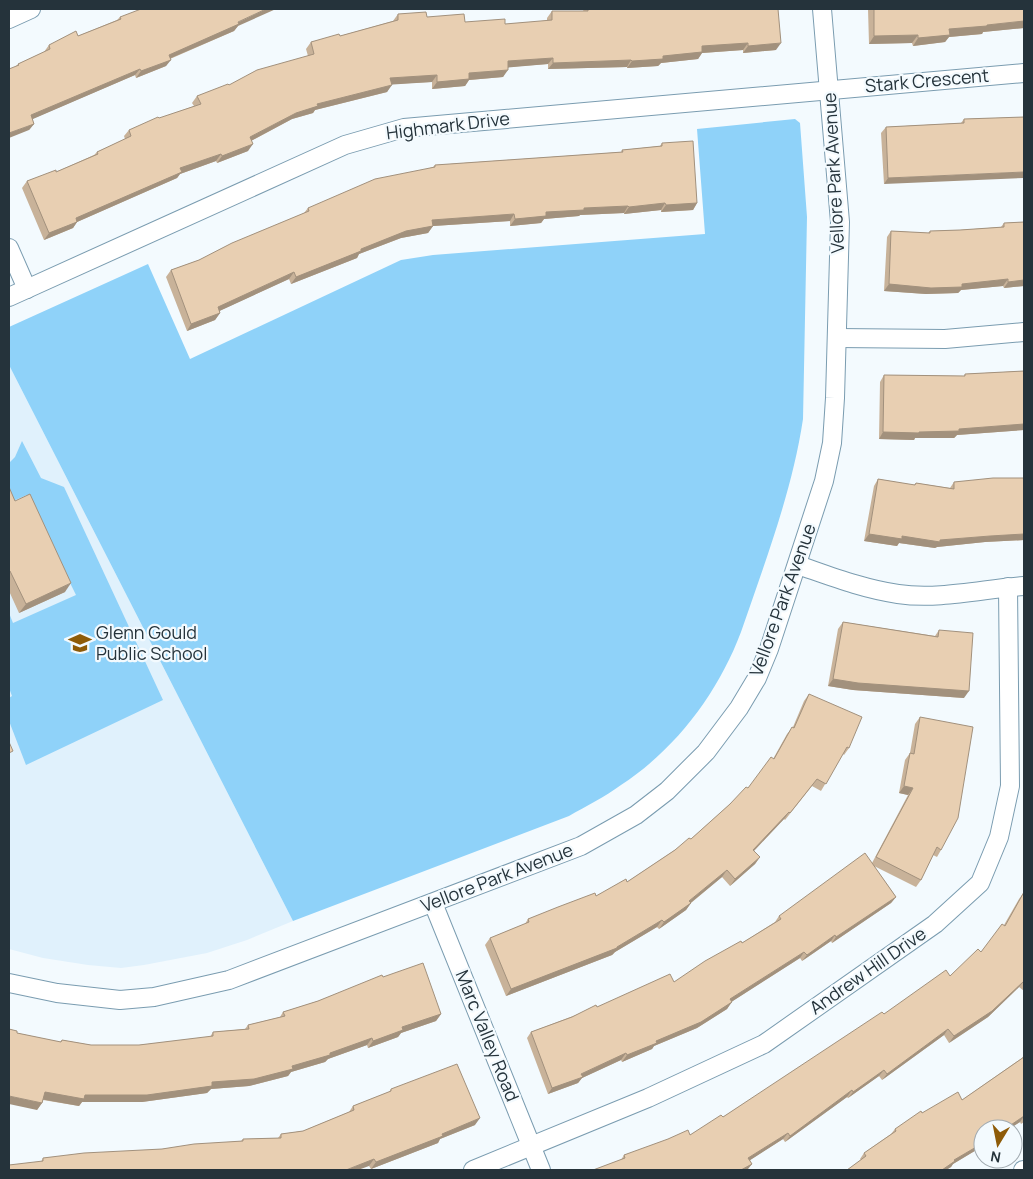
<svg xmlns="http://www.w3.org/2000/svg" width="1033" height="1179" viewBox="0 0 1033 1179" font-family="Manrope,sans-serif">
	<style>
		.built { fill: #e0f1fc }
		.green { fill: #8fd2f9 }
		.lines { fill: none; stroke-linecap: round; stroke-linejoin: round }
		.minor-casing { stroke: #7a9cb0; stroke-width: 20 }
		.minor { stroke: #fff; stroke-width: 18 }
		.wall { fill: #c8b299 }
		.shaded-wall { fill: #a2917d }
		.building { fill: #e8cfb2; stroke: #a2917d }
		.labels { text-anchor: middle; stroke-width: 4.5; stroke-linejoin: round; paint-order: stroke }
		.street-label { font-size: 18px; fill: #25333b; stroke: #f3fafe }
		.poi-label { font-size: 18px; fill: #25333b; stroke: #f3fafe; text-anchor: start }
	</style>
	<rect width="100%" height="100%" fill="#f3fafe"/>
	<path class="built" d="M9,365L293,921L247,940L207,953L144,965L121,968L88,965L43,958L9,949Z"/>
	<g class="green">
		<path d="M795,119L800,123L807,217L803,419C792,492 765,562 741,632C718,693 676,749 621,785C605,797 586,806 569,816L293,921L9,365V327L148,264L190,359L401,260L433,255L705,234L697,129Z"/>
		<path d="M22,441L41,478L64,487L163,700L26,765L9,721V698L12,696L9,688V613L13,623L76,595L27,495L13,501L9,491V463L15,457Z"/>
	</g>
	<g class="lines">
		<defs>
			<g id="minor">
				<path d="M9,19L31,9"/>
				<path d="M9,248L27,289"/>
				<path d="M9,297L345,145L404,128L1024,73"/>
				<path d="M837,338L945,339L1024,332"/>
				<path d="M798,565C830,576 863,589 898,594C939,600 983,589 1024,586"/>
				<path d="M433,903L541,1170"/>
				<path d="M9,983L57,993L120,1000L154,997L229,980L581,846L636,815L667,791L706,752L739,708L757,678L769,649L824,481L832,443L835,398L840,222L822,9"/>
				<path d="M473,1170L648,1098L764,1044L935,924L980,883L999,837L1010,786L1008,587"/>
				<path d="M1023,1170H1024"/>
			</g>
		</defs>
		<use href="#minor" class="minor-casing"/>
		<use href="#minor" class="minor"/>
	</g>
	<g class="wall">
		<path d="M584,9H778L776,50L743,53V50L702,53L698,59L661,63L658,66L627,68V67L548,69V64L508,67L503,77L469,80L465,86L432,89V82L391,84L387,92L315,110L313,113L292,119L251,141L248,151L217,163L216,161L180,174L177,178L77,222L73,228L44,240L22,188L27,181L56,172L94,155L97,152L125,139L124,136L129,130L194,106L192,103L197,96L229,85L308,56L306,49L311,42L340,36L393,21L398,14L427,17L465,22L505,24L547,21V18L552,11H583Z"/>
		<path d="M868,9H1024V28L983,32L982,34L949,37L945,42L913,46L912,43L869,44Z"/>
		<path d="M120,17L238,26L234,31L170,59L166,66L136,78L135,75L32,119L34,124L29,130L16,66L18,64L44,52L49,45L78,36L117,20Z"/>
		<path d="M1024,117L884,184L881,133L886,127L961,123L964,119Z"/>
		<path d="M662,143L697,203L693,210L661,212V210L624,214V213L580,215L579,216L544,219L541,223L510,226V221L433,226L428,233L401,238L359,254L357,258L291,284L289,279L219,311L220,313L215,320L187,331L166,277L171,270L199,260L304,213L308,208L433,167L435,165L621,152L622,150L660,146Z"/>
		<path d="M1024,222V286L1004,288L1003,286L961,290L958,293L926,294L884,291L887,237L891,231L928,233L930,231L960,230L1001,227L1004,223Z"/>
		<path d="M1024,371V430L957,435L954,438H915L914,440L879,439L880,382L884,375L964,376L965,374Z"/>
		<path d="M1024,478V540L985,542L937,547L935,548L899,543L897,546L864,541L874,486L878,479L914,485L916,483L950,488L954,482Z"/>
		<path d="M9,487L15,501L65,592L19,613L9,591Z"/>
		<path d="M843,622L935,636L939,630L964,698L853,690L828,686L838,629Z"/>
		<path d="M809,694L849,748L844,755L843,754L821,791L812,786L785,820L784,819L754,851L760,857L755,864L730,886L722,877L691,903L686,910L659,929L657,927L615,952L612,955L506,996L485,945L490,938L525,924L528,919L596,896L627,882L691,839L748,788L773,759L787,734L793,727L804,701Z"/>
		<path d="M920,717L941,850L937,857L933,855L921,880L916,887L874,866L896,897L891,903L832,943L831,941L802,961L800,958L731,1002L727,1009L697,1028L654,1046L652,1049L622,1062L621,1060L582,1078L578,1083L548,1094L527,1038L531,1032L597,1007L674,982L742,943L775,922L779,916L872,863L908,795L899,793L905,760L910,753L915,724Z"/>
		<path d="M1024,892V991L1019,987L988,1017L949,1043L944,1035L882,1080L879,1076L848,1098L847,1097L785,1142L783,1139L750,1160L752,1164L747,1170H593L621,1160L624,1155L690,1135L723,1117L884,1014L950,976L981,952L1004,925L1019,899Z"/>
		<path d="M383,977L441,1014L436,1021L401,1033L398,1037L368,1048L367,1045L328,1059L325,1062L291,1072L288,1076L249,1086L211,1089L207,1093L142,1102H82L79,1106L43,1100L42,1103L37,1110L17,1033L60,1042L62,1040L91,1045H139L210,1037L213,1032L245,1029L248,1025L280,1017L283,1012L318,1001Z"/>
		<path d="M1024,1055V1122L1021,1124L1020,1122L1009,1129H983V1146L953,1164L951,1167L946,1170H847L861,1160L860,1159L864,1153L891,1134L895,1129L922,1113L962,1100L1022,1058Z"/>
		<path d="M391,1089L475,1125L440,1139L438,1143L371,1169L369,1166L41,1162L43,1158L162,1149L241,1141L243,1139L278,1138L281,1134L303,1131L349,1112L353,1106L389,1092Z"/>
	</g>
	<g class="shaded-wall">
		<path d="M266,9H276L238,26L234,31L164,61L169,55Z"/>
		<path d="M1024,21V28L983,32L982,34L949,37L945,42L913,46L918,38L949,29L987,25Z"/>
		<path d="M918,35L912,43L869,44L874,36Z"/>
		<path d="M748,43L743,50L702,53L698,59L661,63L658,66L627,68L632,61L663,56L702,46Z"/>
		<path d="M781,43L776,50L743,53L748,46Z"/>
		<path d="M553,58L548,64L503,68L508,61Z"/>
		<path d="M171,60L166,66L136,78L141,71Z"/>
		<path d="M631,60L627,67L548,69L553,63Z"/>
		<path d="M140,69L135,75L26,122L31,115Z"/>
		<path d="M508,70L503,77L469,80L465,86L432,89L437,82L469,73Z"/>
		<path d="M437,75L432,82L385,85L390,78Z"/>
		<path d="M392,85L387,92L315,110L313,113L292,119L245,144L250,137L296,113L317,104Z"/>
		<path d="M34,124L29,130L9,138V133Z"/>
		<path d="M253,144L248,151L217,163L222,156Z"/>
		<path d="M221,154L216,161L180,174L177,178L77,222L73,228L44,240L49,233L76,218L180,168Z"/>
		<path d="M1024,172V178L884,184L888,178Z"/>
		<path d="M665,203L661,210L624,214L629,207Z"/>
		<path d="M697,203L693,210L661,212L666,205Z"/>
		<path d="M628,206L624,213L580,215L579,216L544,219L541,223L510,226L515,219L546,212L584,208Z"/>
		<path d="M514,214L510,221L433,226L428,233L401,238L359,254L357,258L291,284L296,277L361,249L432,220Z"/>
		<path d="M294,272L289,279L213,314L218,307Z"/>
		<path d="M1008,279L1003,286L961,290L958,293L926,294L884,291L889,284H962Z"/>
		<path d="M1024,280V286L1004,288L1008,282Z"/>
		<path d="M220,313L215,320L187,331L191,324Z"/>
		<path d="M1024,424V430L957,435L954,438H915L914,440L879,439L883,432H919Z"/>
		<path d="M869,534L902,536L940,540L990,536L1024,534V540L985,542L937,547L935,548L899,543L897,546L864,541Z"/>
		<path d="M71,583L65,592L19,613L26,604Z"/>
		<path d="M833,679L969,691L964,698L853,690L828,686Z"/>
		<path d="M904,786L913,788L908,795L899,793Z"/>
		<path d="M789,812L784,819L748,857L753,850Z"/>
		<path d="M760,857L755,864L730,886L735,879Z"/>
		<path d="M727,870L722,877L688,905L691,903L686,910L659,929L664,922Z"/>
		<path d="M896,897L891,903L832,943L836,937Z"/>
		<path d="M662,920L657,927L615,952L612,955L506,996L511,989L617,947Z"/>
		<path d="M835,935L831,941L802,961L807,955Z"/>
		<path d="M804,952L800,958L725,1006L730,999Z"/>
		<path d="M1024,981L1019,987L988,1017L949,1043L954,1036Z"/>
		<path d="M732,1002L727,1009L697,1028L654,1046L652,1049L622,1062L627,1055Z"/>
		<path d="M441,1014L436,1021L401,1033L398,1037L368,1048L373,1041L402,1027Z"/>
		<path d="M948,1029L944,1035L882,1080L887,1074Z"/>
		<path d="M372,1038L367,1045L328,1059L325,1062L291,1072L288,1076L249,1086L211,1089L207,1093L142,1102H82L79,1106L40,1099L45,1092L212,1082L292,1066Z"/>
		<path d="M626,1053L621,1060L582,1078L578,1083L548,1094L552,1088Z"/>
		<path d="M884,1070L879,1076L848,1098L853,1092Z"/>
		<path d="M852,1090L847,1097L785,1142L790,1136Z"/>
		<path d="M9,1096L42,1103L37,1110L9,1104Z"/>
		<path d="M1024,1116L1020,1122L1009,1129H1005Z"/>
		<path d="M480,1118L475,1125L440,1139L438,1143L371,1169L376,1162Z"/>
		<path d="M788,1133L783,1139L744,1164L748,1158Z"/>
		<path d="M983,1143V1146L953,1164L951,1167L946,1170H942L954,1160Z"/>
		<path d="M374,1159L369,1166L358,1170H346Z"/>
		<path d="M752,1164L747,1170H741Z"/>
	</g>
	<g class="building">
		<path d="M141,9H266L238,22L239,24L169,55L171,60L141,71L140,69L31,115L34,124L9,133V69L19,65L18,64L50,49L49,45L76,31L78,36L121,19L120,17Z"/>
		<path d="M588,9H778L781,43L748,46V43L702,46V52L663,56V59L632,61L631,60L553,63V58L508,61V70L469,73V79L437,82V75L390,78L392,85L317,104L318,106L296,113L250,137L253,144L222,156L221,154L180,168L182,172L76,218L77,222L49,233L27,181L56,170V172L98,154L97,152L131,136L129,130L158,117L159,118L201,104L197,96L228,84L229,85L257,70L314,54L311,42L339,34L340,36L398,20V14L426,12L427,17L464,14L465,22L505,19V24L552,20V11H588Z"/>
		<path d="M874,9H1024V21L987,25V26L949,29L950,35L918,38V35L874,36Z"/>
		<path d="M1024,117V172L888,178L886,127L964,123V119Z"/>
		<path d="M693,141L697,203L666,205L665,203L629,207L628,206L584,208V210L546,212V216L515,219L514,214L432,220L433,226L406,231L361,249V251L296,277L294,272L218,307L220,313L191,324L171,270L199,260L232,243L309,211L308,208L375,179L435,167V165L623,152L622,150L662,146V143Z"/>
		<path d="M1024,222V280L1008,282V279L962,284V287L931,288L889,284L891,231L930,233V231L960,230L1004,227V223Z"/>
		<path d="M1024,371V424L959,429V431L919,432V433L883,432L884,375L965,376V374Z"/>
		<path d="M993,478H1024V534L990,536L940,540V542L902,536V539L869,534L878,479L915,485L916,483L954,489V482Z"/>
		<path d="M9,487L15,501L30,494L71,583L26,604L10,571H9Z"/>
		<path d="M843,622L938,637L939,630L973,633L969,691L858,683L833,679Z"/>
		<path d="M809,694L862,717L849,748L847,747L826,784L817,779L790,813L789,812L753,850L760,857L735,879L727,870L689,901L691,903L664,922L662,920L617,947V948L511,989L490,938L529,922L528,919L558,907L595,893L596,896L626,879L627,882L675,850L689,838L691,839L730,804L746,787L748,788L771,757L774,759L792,727L794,728Z"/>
		<path d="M920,717L973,727L958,818L941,850L937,847L921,880L876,857L913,788L904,786L910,753L914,754Z"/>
		<path d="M9,742L13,751L9,753Z"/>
		<path d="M865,853L896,897L836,937L835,935L807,955L804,952L730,999L732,1002L701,1022L656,1041L657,1043L627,1055L626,1053L581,1074L583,1077L552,1088L531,1032L572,1017L596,1005L597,1007L670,974L674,982L705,961L741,941L742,943L781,919L779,916Z"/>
		<path d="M1024,892V981L992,1011L954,1036L948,1029L887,1074L884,1070L853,1092L852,1090L790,1136L788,1133L748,1158L752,1164L741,1170H593L625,1158L624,1155L668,1139L688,1130L690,1135L721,1115L723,1117L882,1012L884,1014L946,970L950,976L978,949L981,952L1002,924L1005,926Z"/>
		<path d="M423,963L441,1014L402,1027L403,1030L373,1041L372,1038L330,1053V1055L292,1066L293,1069L254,1079L212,1082V1086L147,1095H85L84,1099L45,1092L42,1103L9,1096V1029L17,1031V1033L61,1042L62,1040L91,1045H139L213,1036V1032L249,1029L248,1025L285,1016L283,1012L318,1001L382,975L383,977Z"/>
		<path d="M1024,1057V1116L1005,1129H983V1143L954,1160L955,1161L942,1170H847L866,1156L864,1153L896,1131L895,1129L921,1111L922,1113L958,1092L962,1100Z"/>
		<path d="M457,1064L480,1118L442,1134L443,1136L376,1162L374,1159L346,1170H9V1165L43,1161V1158L84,1153L162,1149L194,1144L243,1141V1139L281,1138V1134L303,1131L354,1110L353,1106L391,1091V1089Z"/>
	</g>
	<defs>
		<symbol id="school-bare" viewBox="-9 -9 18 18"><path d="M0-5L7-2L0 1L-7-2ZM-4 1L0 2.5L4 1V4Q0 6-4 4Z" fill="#8e5b08" stroke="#f3fafe" stroke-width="2.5" paint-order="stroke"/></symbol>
	</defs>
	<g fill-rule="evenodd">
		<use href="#school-bare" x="64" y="627" width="32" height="32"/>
	</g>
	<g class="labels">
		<g class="street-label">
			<text transform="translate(927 81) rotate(-5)" y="6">Stark Crescent</text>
			<text transform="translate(448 126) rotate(-7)" y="6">Highmark Drive</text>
			<text transform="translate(834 173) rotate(-93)" y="6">Vellore Park Avenue</text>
			<text transform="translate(783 600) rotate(-70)" y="6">Vellore Park Avenue</text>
			<text transform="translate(497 878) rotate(-21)" y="6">Vellore Park Avenue</text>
			<text transform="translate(868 971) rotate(-35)" y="6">Andrew Hill Drive</text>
			<text transform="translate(487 1036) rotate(68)" y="6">Marc Valley Road</text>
		</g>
		<g class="poi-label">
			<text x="96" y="639">Glenn Gould<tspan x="96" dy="21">Public School</tspan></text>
		</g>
	</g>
	<rect width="1033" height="1179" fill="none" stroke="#25333b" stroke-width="20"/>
	<g transform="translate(998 1144) rotate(190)"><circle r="24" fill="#f3fafe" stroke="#a1aab0"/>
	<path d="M0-4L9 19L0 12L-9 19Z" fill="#8e5b08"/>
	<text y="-8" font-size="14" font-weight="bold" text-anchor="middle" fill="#25333b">N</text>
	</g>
</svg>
